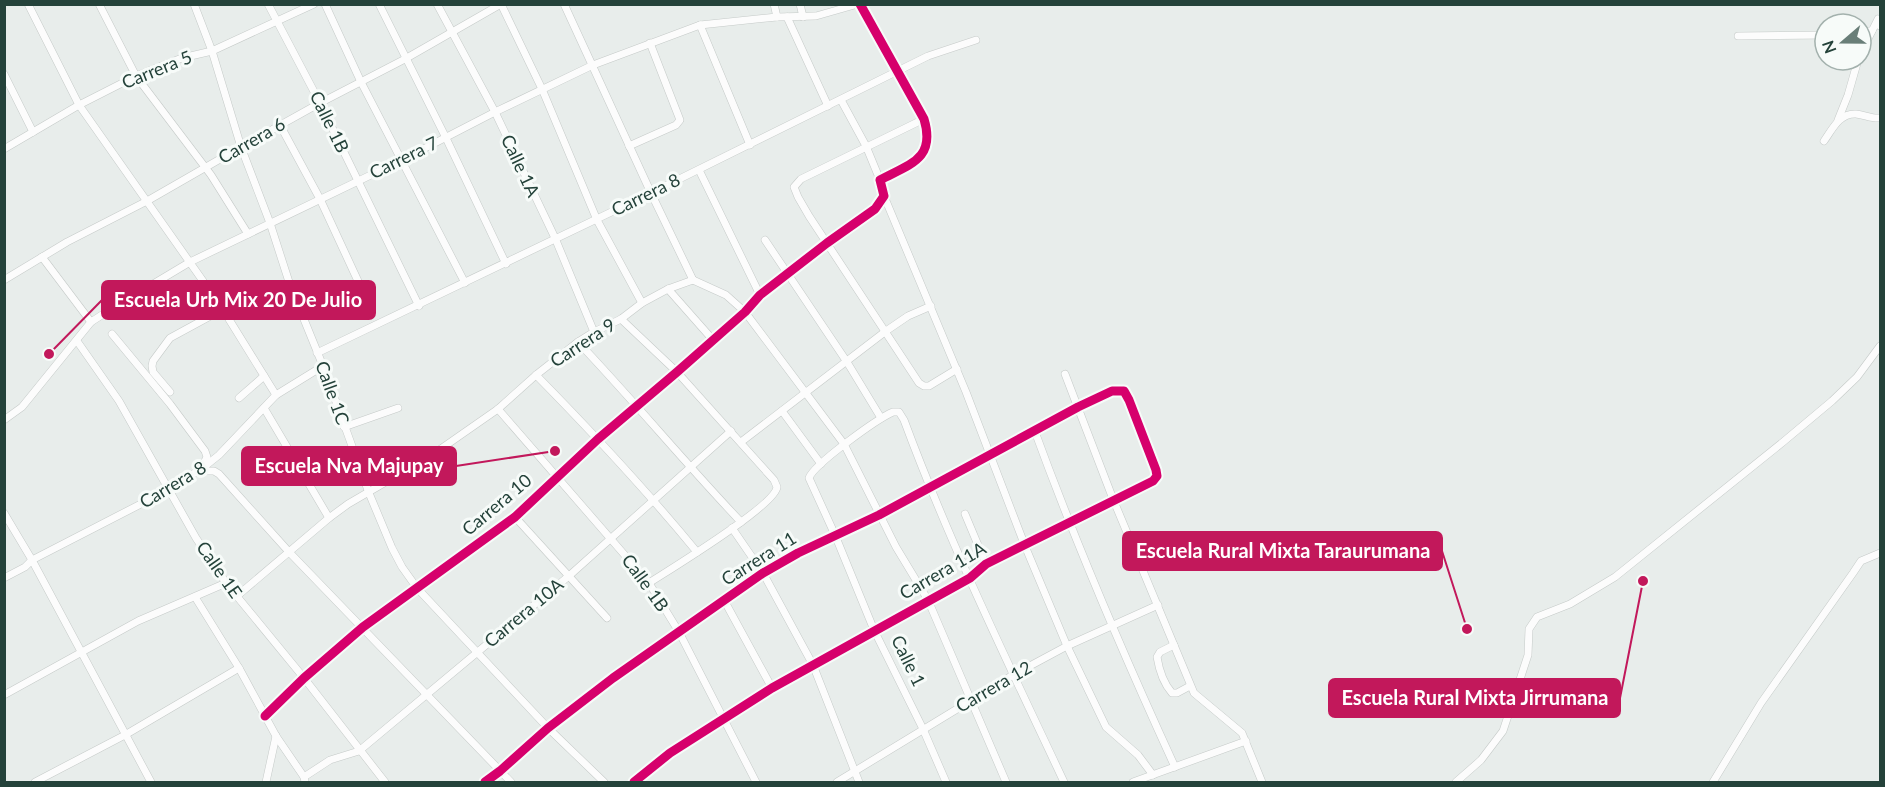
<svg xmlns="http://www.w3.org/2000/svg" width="1885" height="787" viewBox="0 0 1885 787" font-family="Lato,sans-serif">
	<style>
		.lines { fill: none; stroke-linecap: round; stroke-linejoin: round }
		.minor-casing { stroke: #c5cac8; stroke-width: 8 }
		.minor { stroke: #fcfcfc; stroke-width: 7 }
		.cycleway-casing { stroke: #f7fbf9; stroke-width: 13 }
		.cycleway { stroke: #d6006c; stroke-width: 9 }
		.labels { text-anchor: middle; stroke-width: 6; stroke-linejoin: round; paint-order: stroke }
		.street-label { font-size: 18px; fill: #24423a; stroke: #f7fbf9 }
		.leader { fill: none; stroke: #c2185b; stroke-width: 2 }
		.callout-dot { fill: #c2185b; stroke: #f7fbf9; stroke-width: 2 }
		.callout { fill: #c2185b; stroke: #c2185b; stroke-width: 2 }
		.callout-label { font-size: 20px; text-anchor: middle; font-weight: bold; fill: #fff }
	</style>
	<rect width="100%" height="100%" fill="#e8edeb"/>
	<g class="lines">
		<defs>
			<g id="minor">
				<path d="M28,4L79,105L222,308L276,395"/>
				<path d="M99,4L136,76L211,175L248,234"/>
				<path d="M194,4L212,51L241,147L270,223L290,285L323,366L369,493L392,548L402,567L417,588L548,728L604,782"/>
				<path d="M268,4L320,103L419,306"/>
				<path d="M325,4L361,82L465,283"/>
				<path d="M379,4L446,138L506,264"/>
				<path d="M437,4L495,112L555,238L594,332"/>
				<path d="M501,4L542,89L597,220L642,303"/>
				<path d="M564,4L651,193L693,280"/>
				<path d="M774,4L777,17"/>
				<path d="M800,4L803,17"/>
				<path d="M787,17L828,106"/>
				<path d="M700,25L750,145"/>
				<path d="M1861,31H1872L1861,53"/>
				<path d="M1872,31L1878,19L1880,26"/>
				<path d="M1738,36L1825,35"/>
				<path d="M4,74L33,132"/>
				<path d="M841,100L866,146L880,180"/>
				<path d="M924,119L801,179L794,187L798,197L809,216L919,383L924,386H929L957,369"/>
				<path d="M1838,120L1848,95L1858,60"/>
				<path d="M280,125L320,199L364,294"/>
				<path d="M1824,141C1832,130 1839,113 1856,114C1865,115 1872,119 1880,118"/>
				<path d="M629,146L676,125L680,120L650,43"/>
				<path d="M4,149L79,105L136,76L182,58L212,51L314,4"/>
				<path d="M699,170L760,295"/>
				<path d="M884,196L966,392L1025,546L1067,646L1106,727L1138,755L1153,775"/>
				<path d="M765,240L847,362L881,418"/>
				<path d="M42,257L91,322"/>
				<path d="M4,280L67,242L147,201L241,147L320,103L405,59L501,4"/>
				<path d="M693,280L726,295L745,312L844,444L896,547L928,600L1006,782"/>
				<path d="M668,289L713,340"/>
				<path d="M621,319L677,372L774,480L777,487C776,505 669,570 649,583"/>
				<path d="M112,334L170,404L205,451L207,457L203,465L207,471H214L219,474L290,553L511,782"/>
				<path d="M77,341L119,401L196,538L226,583L304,678L385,782"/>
				<path d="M578,342C634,401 685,463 741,522"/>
				<path d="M317,353L651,193L928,56L976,40"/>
				<path d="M1065,374L1113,499L1194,693L1242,733L1262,782"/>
				<path d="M536,375C592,432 646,490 697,552"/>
				<path d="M170,392L153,372L152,366L153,361L170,338L260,289"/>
				<path d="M239,398L264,376"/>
				<path d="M264,408L329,518"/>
				<path d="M498,409L649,583L679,632L756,782"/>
				<path d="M782,411L821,464"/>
				<path d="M4,420L22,407L91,322L108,311L190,262L402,160L495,112L593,65L700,25L777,17L816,16L858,4"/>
				<path d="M344,427L398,408"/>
				<path d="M1034,429C1076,544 1124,656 1175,767"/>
				<path d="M741,442L886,331L908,316L931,306"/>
				<path d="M4,513L32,560L151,782"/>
				<path d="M965,514L986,564"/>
				<path d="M515,517L607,618"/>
				<path d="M732,528L763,573L813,665L859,782"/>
				<path d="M4,578L25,567L32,560L168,490L204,467L219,455L276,395L323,366"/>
				<path d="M237,596L329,518L348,504L432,455L498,409L536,375L578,342L594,332L621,319L642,303L668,289L693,280"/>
				<path d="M195,597L239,668L276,736L304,777L305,782"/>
				<path d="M724,600L772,688"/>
				<path d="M1174,645L1160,652L1157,657C1159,669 1164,684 1172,693H1177L1190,686"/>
				<path d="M4,695L138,621L226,583"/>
				<path d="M265,716L304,678L363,627L515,517L598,439L677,372L745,312L760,295L827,243L875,209L884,196L880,180C910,164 936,159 924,119L860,4"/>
				<path d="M304,777L330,760L359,751L570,575L731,431"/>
				<path d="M35,782L125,735L239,668"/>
				<path d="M266,782L276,736"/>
				<path d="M485,782L500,771L548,728L613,678L763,573L798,553L879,515L1078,407L1112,391H1124L1129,400L1156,470L1157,476L1153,481L986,564L970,578L772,688L670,753L634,782"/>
				<path d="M837,782L1013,675L1067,646L1158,605"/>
				<path d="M946,782L923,729L874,630L835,535L809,478C814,464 877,419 893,412H899L904,420C950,544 1008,663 1064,782"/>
				<path d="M1133,782L1246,741"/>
				<path d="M1456,782L1481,760L1503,731L1528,655L1529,629L1537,617L1570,604L1615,577L1783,442L1832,401L1857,377L1880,346"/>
				<path d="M1713,782L1761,703L1853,573L1861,561L1880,553"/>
			</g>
		</defs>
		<use href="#minor" class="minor-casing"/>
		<use href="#minor" class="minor"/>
		<defs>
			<g id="cycleway">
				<path d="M265,716L304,678L363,627L515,517L598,439L677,372L745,312L760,295L827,243L875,209L884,196L880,180C910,164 936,159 924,119L860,4"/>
				<path d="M485,782L500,771L548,728L613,678L763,573L798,553L879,515L1078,407L1112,391H1124L1129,400L1156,470L1157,476L1153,481L986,564L970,578L772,688L670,753L634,782"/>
			</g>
		</defs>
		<use href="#cycleway" class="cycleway-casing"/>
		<use href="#cycleway" class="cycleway"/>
	</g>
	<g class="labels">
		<g class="street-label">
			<text transform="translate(157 70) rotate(-22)" y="6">Carrera 5</text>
			<text transform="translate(329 122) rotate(64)" y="6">Calle 1B</text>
			<text transform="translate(252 141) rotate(-30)" y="6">Carrera 6</text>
			<text transform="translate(404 158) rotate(-26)" y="6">Carrera 7</text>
			<text transform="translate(520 166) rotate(65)" y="6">Calle 1A</text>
			<text transform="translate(646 195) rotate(-26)" y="6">Carrera 8</text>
			<text transform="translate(583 343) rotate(-33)" y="6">Carrera 9</text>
			<text transform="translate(332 393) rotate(70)" y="6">Calle 1C</text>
			<text transform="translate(173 485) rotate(-31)" y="6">Carrera 8</text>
			<text transform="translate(497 505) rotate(-40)" y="6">Carrera 10</text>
			<text transform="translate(759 559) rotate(-32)" y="6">Carrera 11</text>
			<text transform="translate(219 570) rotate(55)" y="6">Calle 1E</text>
			<text transform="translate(943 571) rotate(-30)" y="6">Carrera 11A</text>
			<text transform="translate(645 583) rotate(54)" y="6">Calle 1B</text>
			<text transform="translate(524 613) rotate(-40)" y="6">Carrera 10A</text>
			<text transform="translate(908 661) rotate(64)" y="6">Calle 1</text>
			<text transform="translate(994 687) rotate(-30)" y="6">Carrera 12</text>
		</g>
	</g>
	<path class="leader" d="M49 354L102 300M555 451L456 466M1467 629L1442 551M1643 581L1620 698"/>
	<g class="callout-dot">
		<circle cx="49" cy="354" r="6"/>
		<circle cx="555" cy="451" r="6"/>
		<circle cx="1467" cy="629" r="6"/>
		<circle cx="1643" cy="581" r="6"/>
	</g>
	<g class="callout">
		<rect x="102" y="281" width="273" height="38" rx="6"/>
		<rect x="242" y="447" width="214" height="38" rx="6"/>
		<rect x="1123" y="532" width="319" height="38" rx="6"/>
		<rect x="1329" y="679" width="291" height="38" rx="6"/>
	</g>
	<g class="callout-label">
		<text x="238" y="307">Escuela Urb Mix 20 De Julio</text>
		<text x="349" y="473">Escuela Nva Majupay</text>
		<text x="1283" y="558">Escuela Rural Mixta Taraurumana</text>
		<text x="1475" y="705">Escuela Rural Mixta Jirrumana</text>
	</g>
	<rect width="1885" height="787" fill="none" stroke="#24423a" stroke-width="12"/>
	<g transform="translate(1843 42) rotate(250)"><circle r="28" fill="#f7fbf9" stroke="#a3b1ad" stroke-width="1.5"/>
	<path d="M0-4.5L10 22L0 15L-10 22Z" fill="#697e78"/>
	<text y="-9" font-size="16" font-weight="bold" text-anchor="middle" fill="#24423a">N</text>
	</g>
</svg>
